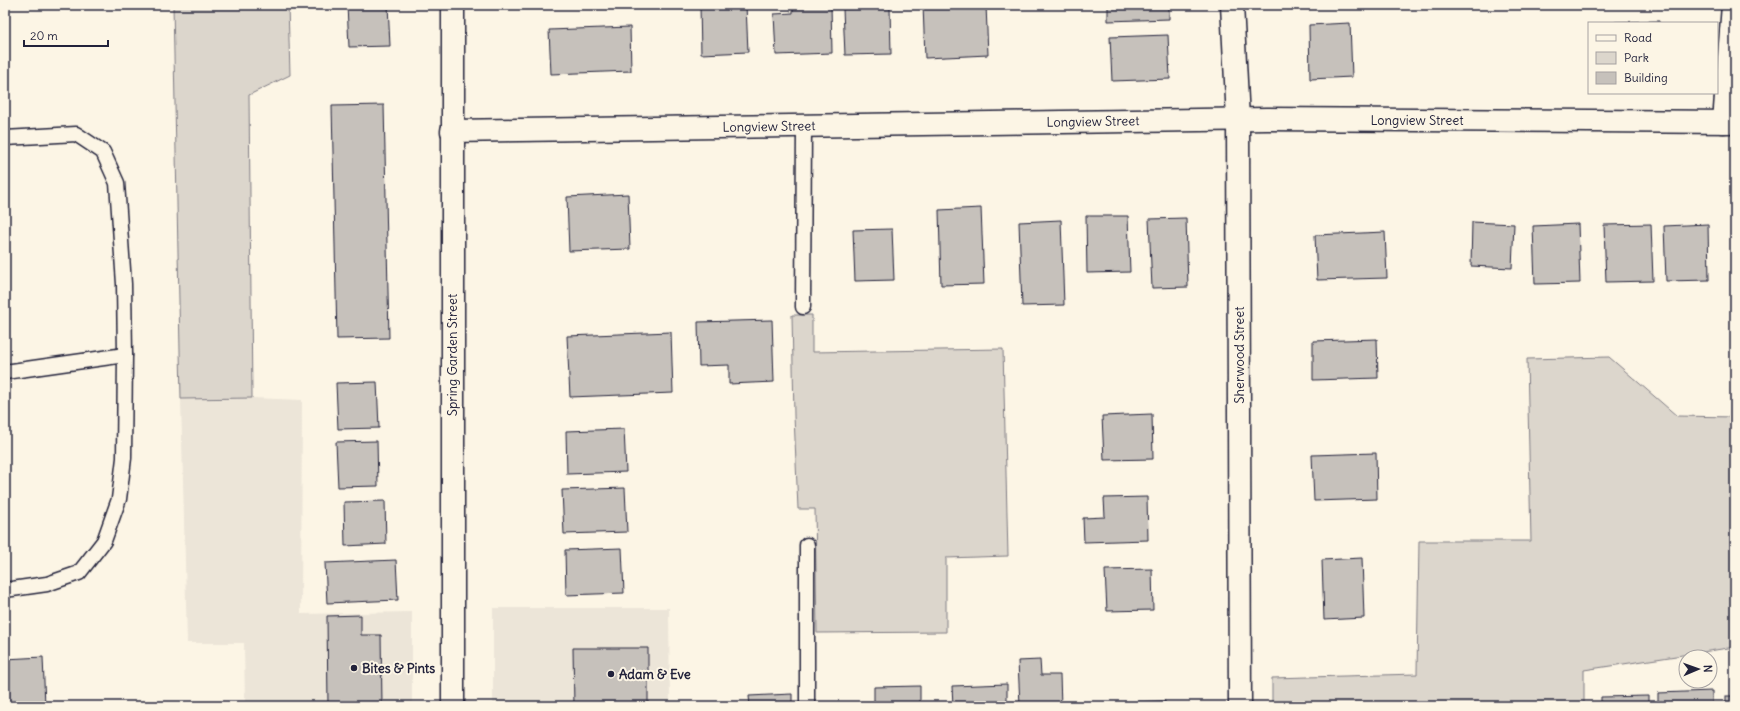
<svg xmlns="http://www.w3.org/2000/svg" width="1740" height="711" viewBox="0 0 1740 711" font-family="Delius,sans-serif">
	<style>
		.built { fill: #ece5d8 }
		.green { fill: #dcd6cc; stroke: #7f7c84 }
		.building { fill: #c6c1bb; stroke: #22223b }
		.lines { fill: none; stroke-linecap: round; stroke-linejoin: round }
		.service-casing { stroke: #22223b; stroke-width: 17 }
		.minor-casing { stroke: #22223b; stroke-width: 25 }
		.secondary-casing { stroke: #22223b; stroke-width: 25 }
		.service { stroke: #fcf5e5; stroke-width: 14 }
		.minor { stroke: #fcf5e5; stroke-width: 22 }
		.secondary { stroke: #fcf5e5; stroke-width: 22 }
		.poi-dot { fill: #22223b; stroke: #fcf5e5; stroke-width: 1.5 }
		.labels { text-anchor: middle; stroke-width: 4; stroke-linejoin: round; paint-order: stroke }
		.street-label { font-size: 13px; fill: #22223b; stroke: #fcf5e5 }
		.poi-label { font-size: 13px; font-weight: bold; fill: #22223b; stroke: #fcf5e5; text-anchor: start }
	</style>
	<rect width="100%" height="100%" fill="#fcf5e5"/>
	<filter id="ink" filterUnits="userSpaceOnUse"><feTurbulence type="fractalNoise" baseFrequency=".025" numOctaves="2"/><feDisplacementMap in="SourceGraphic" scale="8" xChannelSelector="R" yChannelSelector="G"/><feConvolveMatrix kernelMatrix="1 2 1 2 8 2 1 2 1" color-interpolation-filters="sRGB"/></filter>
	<g filter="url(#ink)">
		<g class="built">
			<path d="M252,398L302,400L301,614L412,612V706H245L244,643H187L181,399Z"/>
			<path d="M493,608H669L670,706H493Z"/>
		</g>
		<g class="green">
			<path d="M173,5H288L290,75L249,95L252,398L181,399Z"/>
			<path d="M792,315H812V352L1003,349L1008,556L946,558V632L817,633L815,509H798L794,416Z"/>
			<path d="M1609,357L1677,416L1735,417V647L1584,670V706H1272V678L1417,674L1419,541H1531L1527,359Z"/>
		</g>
		<g class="building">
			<path d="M347,5H388L390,46L349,47Z"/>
			<path d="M700,5H746L748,52L701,54Z"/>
			<path d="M793,5H831L832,53L776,55L774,14L793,13Z"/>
			<path d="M923,5H986L988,55L925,58Z"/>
			<path d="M1108,5H1169V19L1108,21Z"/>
			<path d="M890,8L891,54L845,55L843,9Z"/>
			<path d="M1659,21V23H1615V22Z"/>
			<path d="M1350,23L1352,77L1310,79L1309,25Z"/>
			<path d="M630,27L631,71L551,74L549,30Z"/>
			<path d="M1168,35L1170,79L1112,81L1110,37Z"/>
			<path d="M384,105L389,338L337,339L332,106Z"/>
			<path d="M628,194L630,249L569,251L567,197Z"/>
			<path d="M981,208L984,284L941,285L939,210Z"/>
			<path d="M1086,216H1128L1130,272L1087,273Z"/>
			<path d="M1186,218L1188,287L1152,288L1149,219Z"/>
			<path d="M1061,220L1064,305L1022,306L1019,222Z"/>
			<path d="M1472,222L1514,224L1512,268L1471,266Z"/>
			<path d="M1578,224L1580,283L1535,284L1533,226Z"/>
			<path d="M1651,224L1653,281L1606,282L1604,225Z"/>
			<path d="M1708,224L1709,280L1666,281L1664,226Z"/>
			<path d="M892,229L894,280L855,281L853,230Z"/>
			<path d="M1385,232L1387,278L1317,280L1315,235Z"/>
			<path d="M772,320L774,382L729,384V365L699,366L698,322Z"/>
			<path d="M671,332L673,393L570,397L567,336Z"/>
			<path d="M1377,339L1378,378L1313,380V341Z"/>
			<path d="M377,382L379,428L338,429L336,383Z"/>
			<path d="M1152,414L1153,459L1104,460L1102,416Z"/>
			<path d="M624,429L626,472L567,474L566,431Z"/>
			<path d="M377,441L378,486L338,487L336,442Z"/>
			<path d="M1376,453L1377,499L1314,501L1312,455Z"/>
			<path d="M625,488L627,532L564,534L562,490Z"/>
			<path d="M1147,497L1148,540L1084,542L1083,518L1105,517L1104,498Z"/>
			<path d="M385,501L386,544L345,546L344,502Z"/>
			<path d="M622,548L624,593L566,595L565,550Z"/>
			<path d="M1362,558L1364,618L1324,620L1322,560Z"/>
			<path d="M396,560L398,600L327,603L325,563Z"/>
			<path d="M1152,569L1153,610L1107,611L1105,570Z"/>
			<path d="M361,615V635H381L382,706H328L327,616Z"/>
			<path d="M573,648H648V706H574Z"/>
			<path d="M43,657L45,706H5V659Z"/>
			<path d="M1040,660L1041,675H1060L1061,706H1020L1018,661Z"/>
			<path d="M1007,684V706H953L952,686Z"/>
			<path d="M920,686V706H874V687Z"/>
			<path d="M1712,691V706H1658V693Z"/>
			<path d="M792,694V706H750L749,696Z"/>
			<path d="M1648,696V706H1601V697Z"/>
			<rect x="1726" y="696" width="9" height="10"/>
			<path d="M1165,701V706H1124V702Z"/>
		</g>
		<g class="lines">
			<defs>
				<g id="service">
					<path d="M5,138L76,134L103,152L117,183L124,284L125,355L124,458L119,499L104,541L79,573L47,584L5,590"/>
					<path d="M803,307L804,126"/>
					<path d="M5,372L125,355"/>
					<path d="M807,706V545"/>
				</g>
				<g id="minor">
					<path d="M1232,5L1238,119L1240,706"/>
					<path d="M1724,122L1733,5"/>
					<path d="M452,131L1267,119L1735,122"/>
				</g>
				<path id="secondary" d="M453,5V706"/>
			</defs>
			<use href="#service" class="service-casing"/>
			<use href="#minor" class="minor-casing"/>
			<use href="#secondary" class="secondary-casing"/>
			<use href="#service" class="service"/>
			<use href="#minor" class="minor"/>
			<use href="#secondary" class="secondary"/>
		</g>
	</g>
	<g class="poi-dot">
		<circle cx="354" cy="668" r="4"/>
		<circle cx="611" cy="674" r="4"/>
	</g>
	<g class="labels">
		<g class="street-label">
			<text x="1417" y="125">Longview Street</text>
			<text transform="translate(1093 121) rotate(-1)" y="5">Longview Street</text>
			<text transform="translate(769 126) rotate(-1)" y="5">Longview Street</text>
			<text transform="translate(452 355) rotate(-90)" y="5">Spring Garden Street</text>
			<text transform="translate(1239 355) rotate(-90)" y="5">Sherwood Street</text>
		</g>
		<g class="poi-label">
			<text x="362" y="673">Bites &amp; Pints</text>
			<text x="619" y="679">Adam &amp; Eve</text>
		</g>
	</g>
	<rect width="1740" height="711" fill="none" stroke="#fcf5e5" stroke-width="20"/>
	<rect x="10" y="10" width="1720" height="691" fill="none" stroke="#22223b" stroke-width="1.5" filter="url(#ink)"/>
	<rect x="1588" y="22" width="130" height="72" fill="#fcf5e5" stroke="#a5a1a1"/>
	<rect x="1596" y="35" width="20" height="6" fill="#fcf5e5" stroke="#a5a1a1"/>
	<text x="1624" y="42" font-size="12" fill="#22223b">Road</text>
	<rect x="1596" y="52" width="20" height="12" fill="#dcd6cc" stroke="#a5a1a1"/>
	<text x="1624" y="62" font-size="12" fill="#22223b">Park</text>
	<rect x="1596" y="72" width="20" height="12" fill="#c6c1bb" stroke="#a5a1a1"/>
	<text x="1624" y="82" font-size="12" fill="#22223b">Building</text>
	<g transform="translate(1698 669) rotate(88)"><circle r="19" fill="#fcf5e5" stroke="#a5a1a1"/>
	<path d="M0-3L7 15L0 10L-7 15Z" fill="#22223b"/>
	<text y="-6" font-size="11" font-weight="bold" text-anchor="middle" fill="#22223b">N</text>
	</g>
	<path d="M24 40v6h84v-6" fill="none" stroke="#22223b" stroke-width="2"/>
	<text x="30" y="40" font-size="12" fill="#22223b" stroke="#fcf5e5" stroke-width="3" paint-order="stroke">20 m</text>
</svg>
